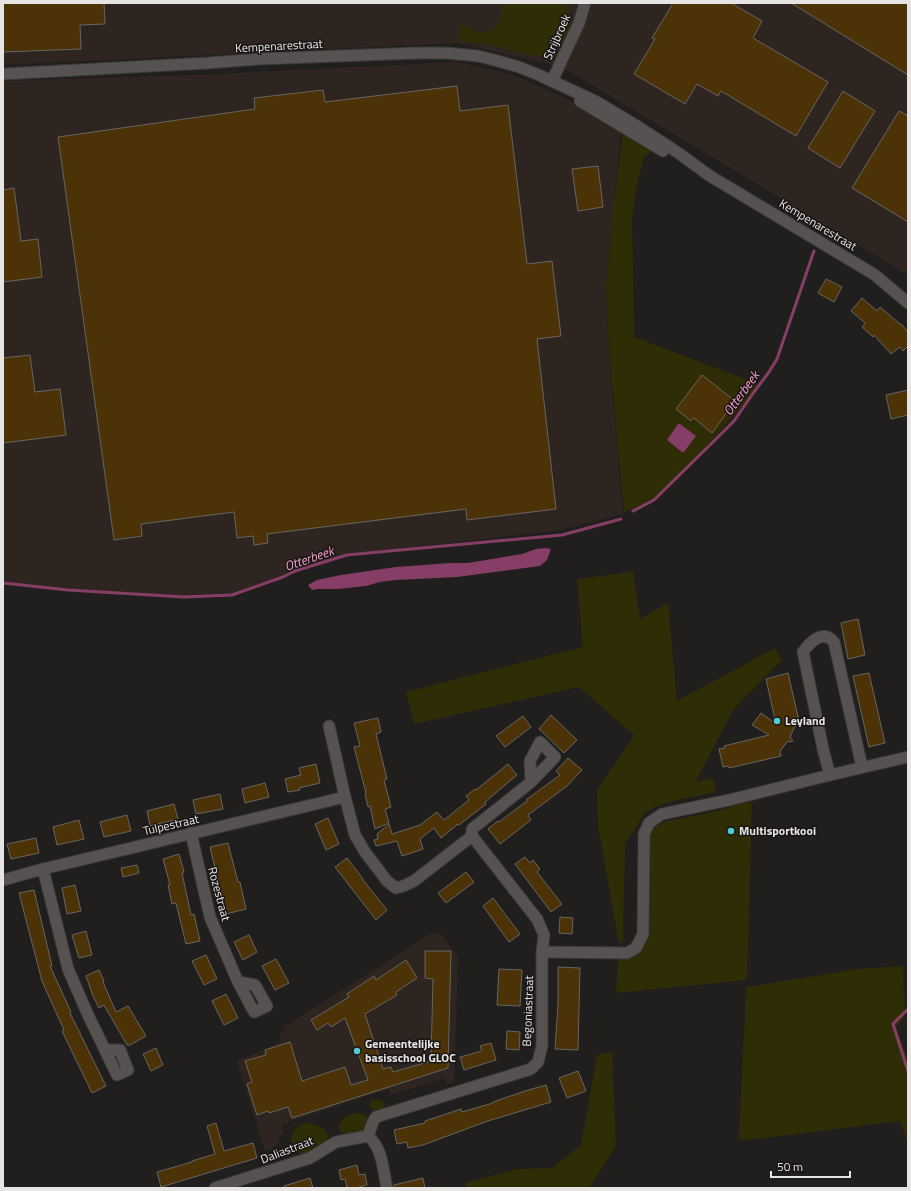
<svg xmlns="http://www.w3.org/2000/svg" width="911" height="1191" viewBox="0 0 911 1191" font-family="'Titillium Web',sans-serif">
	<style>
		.built { fill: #2e2521 }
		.green { fill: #2e2d06 }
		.water { fill: #863e67 }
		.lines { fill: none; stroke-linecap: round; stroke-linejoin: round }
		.stream { stroke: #863e67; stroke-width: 3 }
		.building { fill: #4b3307; stroke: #676562 }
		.minor-casing { stroke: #3b3938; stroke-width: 13 }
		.minor { stroke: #565251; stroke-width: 11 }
		.poi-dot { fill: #51ccd1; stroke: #181514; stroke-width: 1.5 }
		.labels { text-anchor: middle; stroke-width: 3; stroke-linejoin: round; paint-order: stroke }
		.street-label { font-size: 12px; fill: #e7e5e4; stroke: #181514 }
		.poi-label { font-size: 12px; font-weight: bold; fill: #e7e5e4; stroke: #181514; text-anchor: start }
		.water-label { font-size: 13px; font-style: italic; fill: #f6a3cf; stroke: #181514 }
	</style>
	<rect width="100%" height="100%" fill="#211f1d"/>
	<g class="built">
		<path d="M3,3H908V275L584,80L557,66L456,43L3,65Z"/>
		<path d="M457,62L514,75L567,99L621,132L606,286L609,351L623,514L561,530L347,555L290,571L283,577L232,595L184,597L68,590L3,583V81L196,75Z"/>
		<path d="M432,933L442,935L458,957L454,1082L447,1085L445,1078L391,1095L388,1089L282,1124L284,1133L281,1134L279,1142L273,1149L265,1151L237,1061L281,1042L279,1034L285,1031L284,1027Z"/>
	</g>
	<g class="green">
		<path d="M503,3H564L570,17L568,32L558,46L546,54L532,56L490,45L458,41L461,24L482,34L494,28L501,17Z"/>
		<path d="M623,134L651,151L644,157L636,188L632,217L634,337L758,384L754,392L716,436L654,500L624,512L609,351L606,286L614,200Z"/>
		<path d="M633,572L640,619L668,603L677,701L775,648L782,660L733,710L695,783L713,778L716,792C697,796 658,802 645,813C640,818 639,824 635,829C631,835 627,838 625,845L623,942L619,943L598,826L597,790L634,735L579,687L414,724L406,692L583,647L577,579Z"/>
		<path d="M752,802L747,980L616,993L618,960L634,957L645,945L650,934L649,839L654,828L663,822L718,811L742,803Z"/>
		<path d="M903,966L905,1016L896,1027L908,1060V1144L900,1121L758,1139L739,1140L746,987L859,969Z"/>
		<path d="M612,1052L616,1146L589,1188H466L465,1183L517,1169L552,1168L581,1145L597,1055Z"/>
		<path d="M372,1100H379L383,1102L385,1107L384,1109L376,1111C372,1110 370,1108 369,1104Z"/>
		<path d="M356,1113C382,1115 360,1144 340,1131C336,1121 348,1114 356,1113Z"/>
		<path d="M307,1123C321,1125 339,1135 319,1147C316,1149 312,1152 308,1153C289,1159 284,1125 307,1123Z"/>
	</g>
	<g class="water">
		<path d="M678,424H680L696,436L684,452H682L667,440Z"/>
		<path d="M545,548L551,549L547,560L540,566L457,577L396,580L380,582L366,586L338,589H317L312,590L308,585L317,580L341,575L396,567L451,563H468L522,554L536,549Z"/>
	</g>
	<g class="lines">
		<g class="stream">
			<path d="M633,511L654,500L715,440L734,421L754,392L769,372L777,359L814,251"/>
			<path d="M3,583L68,590L184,597L232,595L283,577L295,571L347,555L562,535L621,519"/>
			<path d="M908,1009L893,1024L908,1071"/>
		</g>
	</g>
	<g class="building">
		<path d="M3,3H104L105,24L80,25L81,49L3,52Z"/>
		<path d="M673,3H731L762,21L753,38L828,82L796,136L721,91L718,96L697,84L685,104L634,74L655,39L652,38Z"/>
		<path d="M791,3H908V75Z"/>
		<path d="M457,86L460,111L508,105L527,264L552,261L561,336L537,339L556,509L467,520L466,509L267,534L268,543L254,545L253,536L237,538L234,512L141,524L142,536L114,540L58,137L255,109L254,98L323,90L325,102Z"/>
		<path d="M843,91L875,111L840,168L808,148Z"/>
		<path d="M899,111L908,116V222L852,188Z"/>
		<path d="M598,166L603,207L578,211L572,169Z"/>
		<path d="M14,188L21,241L38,239L42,277L3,282V190Z"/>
		<path d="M826,279L842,287L834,302L818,293Z"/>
		<path d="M862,298L877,311L880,307L900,324H901L908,332V346L903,351L900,347L891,354L874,335L873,337L862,327L865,323L851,311Z"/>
		<path d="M30,355L35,392L60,389L66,435L3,443V358Z"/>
		<path d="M702,375L735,401L712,433L694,418L691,421L676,409Z"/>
		<path d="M908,390V415L891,419L886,395Z"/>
		<path d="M858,619L865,655L848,659L841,623Z"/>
		<path d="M788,673L800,725L795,726L790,737L793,741L787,742L780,751L781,756L729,768L728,766L723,767L719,749L725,748L724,746L769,735L752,725L761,713L776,724L766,679Z"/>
		<path d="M869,673L885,743L869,747L853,676Z"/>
		<path d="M551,715L577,740L564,753L539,729Z"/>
		<path d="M523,716L531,727L505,747L496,736Z"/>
		<path d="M378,718L381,732L376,734L387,779L384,780L391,807L385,809L389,823L375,829L370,806L368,807L365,794L366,793L354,747L360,746L354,723Z"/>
		<path d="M568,758L582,770L567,786L528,815L531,820L500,844L488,829L498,821L499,822L527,801L526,800L560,775L556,771Z"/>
		<path d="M316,764L320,783L299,788L300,790L288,792L285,779L301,775L299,768Z"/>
		<path d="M508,764L517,775L485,802L486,804L459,825L458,824L441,838L434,828L420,839L423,849L402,856L397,841L376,846L374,840L378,839L377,834L389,824L392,834L420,825L437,812L444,820L469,800L466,796L475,789L476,790Z"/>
		<path d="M265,783L269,797L245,803L242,789Z"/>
		<path d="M220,794L223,809L196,814L193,800Z"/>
		<path d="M174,804L178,819L150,826L147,811Z"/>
		<path d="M127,815L131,831L104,837L100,822Z"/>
		<path d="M328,818L339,844L326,850L315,824Z"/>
		<path d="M79,820L84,839L57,845L53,827Z"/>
		<path d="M36,838L39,853L11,859L7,844Z"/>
		<path d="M228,843L238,882H240L246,909L226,914L210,847Z"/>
		<path d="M179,854L184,872L182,873L191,915L194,914L200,941L186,944L176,903L172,904L168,885H170L163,859Z"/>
		<path d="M525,857L530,863L533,860L540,869L537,872L562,904L551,912L515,864Z"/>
		<path d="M347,858L363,879V880L387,910L376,920L335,867Z"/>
		<path d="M137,865L139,873L123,877L121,868Z"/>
		<path d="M466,872L474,882L446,903L438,893Z"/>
		<path d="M75,885L81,911L67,914L62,888Z"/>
		<path d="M34,890L52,966H50L71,1012L70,1013L106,1086L92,1093L62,1031L64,1030L42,981L19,893Z"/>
		<path d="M493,898L520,934L509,942L483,906Z"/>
		<path d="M560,917L573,918L572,934L559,933Z"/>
		<path d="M86,931L92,955L79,958L72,935Z"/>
		<path d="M249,935L257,952L243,960L234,942Z"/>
		<path d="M425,951H451L448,1068L292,1118L288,1107L269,1113L268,1111L257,1115L247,1084L252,1082L245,1061L266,1055L265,1050L290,1042L302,1081L345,1067L351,1085L368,1080L345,1018L331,1027L328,1023L317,1030L311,1020L349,997L347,994L374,976L376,980L406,960L417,978L396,992L397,995L365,1014L383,1069L391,1067L393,1072L431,1061L433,979L425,978Z"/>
		<path d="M206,955L217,979L204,985L192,961Z"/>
		<path d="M276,959L289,983L275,990L262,966Z"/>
		<path d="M558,967L580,968L578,1050L555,1049L558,1004Z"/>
		<path d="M499,969L522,970L520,1006L497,1005Z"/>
		<path d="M99,970L104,981L103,982L116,1012L128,1006L146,1036L130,1045H127L104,1005L99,1008L93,996L86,976Z"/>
		<path d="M226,994L238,1018L224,1025L212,1001Z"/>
		<path d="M507,1031L520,1032L519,1050L506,1049Z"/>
		<path d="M491,1043L496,1060L464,1070L460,1057L482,1051L480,1046Z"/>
		<path d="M156,1048L163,1065L151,1071L143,1054Z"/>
		<path d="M578,1071L586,1091L567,1098L559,1078Z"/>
		<path d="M546,1085L551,1102L488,1121L423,1145L408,1148L407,1142L397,1144L394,1130L425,1123V1121L461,1109L462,1112L493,1103V1102L525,1091Z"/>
		<path d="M216,1123L224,1151L253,1143L257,1158L161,1187L157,1172L192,1162V1161L215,1154L207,1126Z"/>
		<path d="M357,1165L359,1175L365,1174L367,1185L356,1188H347L345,1179L341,1180L339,1170Z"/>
		<path d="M310,1178L313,1188H284V1186Z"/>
		<path d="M423,1178L425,1188H394V1185Z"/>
	</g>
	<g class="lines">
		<defs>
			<g id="minor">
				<path d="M3,74L208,63L259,59L417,53H447L478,56L498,61L519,67L539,75L597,102L637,126L677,152L710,176L875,275L908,303"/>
				<path d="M552,81L579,23L585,3"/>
				<path d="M580,101L663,151"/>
				<path d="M329,726L345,797L355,835L365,852L387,881L396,888L403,886L414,881L472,836L537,919L544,935L542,952V1046L538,1062L531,1069L376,1117L373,1122L368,1136"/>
				<path d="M830,775L823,749L803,652C811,641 823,629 834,642L862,767"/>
				<path d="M191,833L210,917L238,982L255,985L267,1006L254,1012L238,982"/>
				<path d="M472,836V829L531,782L555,757L540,742L530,761L531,782"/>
				<path d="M43,869L68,969L88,1015L105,1050H120L128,1070L117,1075L105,1050"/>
				<path d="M3,880L43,869L345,797"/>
				<path d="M542,952L627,953L636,948L643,934L644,834L649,823L662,814L729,800L830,775L908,757"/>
				<path d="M368,1136C383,1148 383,1171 387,1188"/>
				<path d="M215,1188L310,1158L336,1142L368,1136"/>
			</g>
		</defs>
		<use href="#minor" class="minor-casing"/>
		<use href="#minor" class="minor"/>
	</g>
	<g class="poi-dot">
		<circle cx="777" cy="721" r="4"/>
		<circle cx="731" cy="831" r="4"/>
		<circle cx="357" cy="1051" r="4"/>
	</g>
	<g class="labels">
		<g class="street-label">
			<text transform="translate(557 37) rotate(-66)" y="4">Strijbroek</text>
			<text transform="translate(279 46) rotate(-3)" y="4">Kempenarestraat</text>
			<text transform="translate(818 225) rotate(31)" y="4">Kempenarestraat</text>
			<text transform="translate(171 825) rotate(-13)" y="4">Tulpestraat</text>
			<text transform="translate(219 894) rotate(75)" y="4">Rozestraat</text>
			<text transform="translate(528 1011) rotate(-88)" y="4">Begoniastraat</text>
			<text transform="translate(287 1150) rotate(-21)" y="4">Daliastraat</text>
		</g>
		<g class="poi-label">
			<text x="785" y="725">Leyland</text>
			<text x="739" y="835">Multisportkooi</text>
			<text x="365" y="1048">Gemeentelijke<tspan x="365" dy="14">basisschool GLOC</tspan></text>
		</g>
		<g class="water-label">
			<text transform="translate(741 393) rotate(-54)" y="5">Otterbeek</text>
			<text transform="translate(309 558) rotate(-19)" y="5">Otterbeek</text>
		</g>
	</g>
	<rect width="911" height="1191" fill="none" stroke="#e7e5e4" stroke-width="8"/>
	<path d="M771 1171v6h79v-6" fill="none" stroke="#e7e5e4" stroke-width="2"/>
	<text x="777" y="1171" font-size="12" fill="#e7e5e4" stroke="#181514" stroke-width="3" paint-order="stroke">50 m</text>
</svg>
